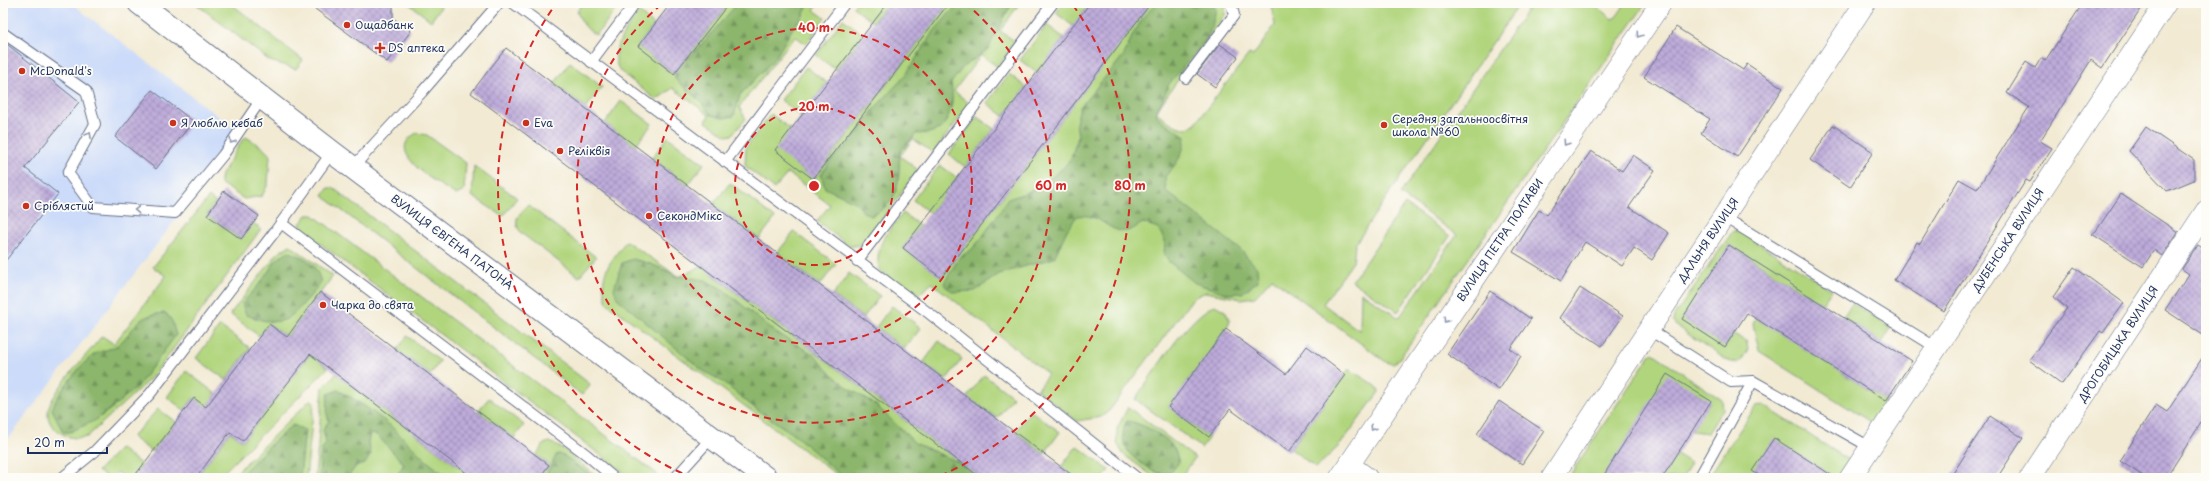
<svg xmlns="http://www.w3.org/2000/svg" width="2209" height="481" viewBox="0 0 2209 481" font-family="'Playpen Sans',sans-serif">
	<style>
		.built { fill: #ccdbf9 }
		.green { fill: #b1d57d; stroke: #66826e }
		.forest { fill: url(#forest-firs); stroke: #547265 }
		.building { fill: url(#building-cross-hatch) }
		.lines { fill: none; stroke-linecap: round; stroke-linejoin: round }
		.lane-casing { stroke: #667087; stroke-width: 12 }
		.street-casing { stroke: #667087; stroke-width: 22 }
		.secondary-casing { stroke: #667087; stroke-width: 24 }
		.lane { stroke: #fff; stroke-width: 10 }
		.street { stroke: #fff; stroke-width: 21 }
		.secondary { stroke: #fff; stroke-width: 22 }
		.oneway { stroke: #8d97ae }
		.ring { fill: none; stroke: #d62828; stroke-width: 2; stroke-dasharray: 7 5 }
		.poi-dot { fill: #c8321e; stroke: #fdfcf7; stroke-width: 1.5 }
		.labels { text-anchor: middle; stroke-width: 3.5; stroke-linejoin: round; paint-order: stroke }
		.poi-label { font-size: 11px; fill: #1b2f5e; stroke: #fdfcf7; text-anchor: start }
		.street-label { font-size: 11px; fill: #1b2f5e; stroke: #fdfcf7 }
		.centre { fill: #d62828; stroke: #fdfcf7; stroke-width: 2 }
		.ring-label { font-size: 12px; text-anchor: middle; font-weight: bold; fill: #d62828; stroke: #fdfcf7; stroke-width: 3.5; stroke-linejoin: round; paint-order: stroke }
	</style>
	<defs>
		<pattern id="forest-firs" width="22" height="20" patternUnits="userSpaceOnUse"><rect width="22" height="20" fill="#8cb66c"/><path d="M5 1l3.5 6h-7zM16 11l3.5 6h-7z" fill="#72945c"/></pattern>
		<pattern id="building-cross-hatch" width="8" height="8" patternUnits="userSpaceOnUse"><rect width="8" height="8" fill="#beabda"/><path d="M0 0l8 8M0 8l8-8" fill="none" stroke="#9a8cb4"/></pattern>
	</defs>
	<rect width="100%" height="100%" fill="#fdfcf7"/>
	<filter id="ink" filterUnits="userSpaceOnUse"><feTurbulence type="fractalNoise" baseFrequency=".025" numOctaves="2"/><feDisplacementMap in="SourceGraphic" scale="8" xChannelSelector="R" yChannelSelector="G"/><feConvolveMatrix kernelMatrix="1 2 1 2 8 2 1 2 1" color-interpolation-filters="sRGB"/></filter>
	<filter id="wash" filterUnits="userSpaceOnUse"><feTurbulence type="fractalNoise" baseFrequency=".012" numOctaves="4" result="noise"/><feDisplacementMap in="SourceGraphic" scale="16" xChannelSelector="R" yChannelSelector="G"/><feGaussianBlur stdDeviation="0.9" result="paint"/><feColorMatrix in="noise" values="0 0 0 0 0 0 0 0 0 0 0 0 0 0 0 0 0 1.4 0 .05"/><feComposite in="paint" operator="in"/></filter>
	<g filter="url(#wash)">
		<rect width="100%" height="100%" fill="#f2ead3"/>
		<path class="built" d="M3,3H71L241,134L3,446Z"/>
		<g class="green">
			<path d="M195,3H230L303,60L296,69L270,61Z"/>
			<path d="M408,3H436L441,7L431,21Z"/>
			<path d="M598,3H621L596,35C586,30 581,21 577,12L581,5L595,7Z"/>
			<path d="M729,3H819L814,10L825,18L806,44L795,36L739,107L746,119L732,135L727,136L706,122L709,115L673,88L656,100L620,71C607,52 627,28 639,12L654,25L638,46L674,74Z"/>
			<path d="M856,3H888L873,22L853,7Z"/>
			<path d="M949,3H1020L1000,31L1016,42L998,67L981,55L954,91L970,104L933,153L913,139L900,156L918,170L869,237C863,243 858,247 849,246L817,221L830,205L788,173L774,189L745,166L746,147L771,114L791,130L776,150L814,179Z"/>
			<path d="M1063,3H1091L1073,26L1056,13Z"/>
			<path d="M1151,3L1226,4L1225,15L1170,91L1156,112C1167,120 1182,134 1194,125L1249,54L1253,56L1275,25L1271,6L1273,3H1520L1371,220L1355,245L1353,262L1323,304L1360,331L1361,292L1399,318L1457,235L1400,194L1532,3H1592L1612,19L1616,17L1626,3H1646L1399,359L1393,364L1386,362L1272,278L1255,297L1241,299L1206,292L1193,298L1109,411L1101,417L1077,421L1037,390L1048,374L932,283L916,297L879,270C874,244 888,233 903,213L920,226L903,248L941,277Z"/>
			<path d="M843,19L864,35L836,70L816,55Z"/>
			<path d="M1047,25L1064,38L1037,73L1020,60Z"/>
			<path d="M570,62L602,87L586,108L554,84Z"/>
			<path d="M806,67L827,83L801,116L781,100Z"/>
			<path d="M1009,74L1026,87L1004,116L987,103Z"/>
			<path d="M621,101L652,124L635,146L605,123Z"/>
			<path d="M977,117L994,129L965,167L949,154Z"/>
			<path d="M417,133L427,135L466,163L464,191L456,195C441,185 380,152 417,133Z"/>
			<path d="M246,137L262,147L270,155L268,184L262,196L244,199L220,183V178L242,140Z"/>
			<path d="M668,137L704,164L688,185L652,158Z"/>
			<path d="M940,165L957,178L930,213L913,200Z"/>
			<path d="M474,166L517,198L503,216L472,196Z"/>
			<path d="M730,183L775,218L759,239L713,204Z"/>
			<path d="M328,188H333L590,384L589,387L582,395L323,196Z"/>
			<path d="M209,197L216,203L207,215L241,239L253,223L261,229L163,363L151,378L87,437C75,439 67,438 58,431C48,425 45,413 51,402C63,379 86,356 102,336L114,344L166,276L153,267Z"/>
			<path d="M1405,204L1450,236L1398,312L1352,281Z"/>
			<path d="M528,205L596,257L579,277L521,233C512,219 518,216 528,205Z"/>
			<path d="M307,215H313L657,474V478H631L302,230L300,224Z"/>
			<path d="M1733,231H1739L1832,290L1822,304L1729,245L1725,346L1734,334L1746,341L1748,349L1741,361L1736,363L1728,361L1676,326L1673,322L1674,316Z"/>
			<path d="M794,232L836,264L820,285L777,253Z"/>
			<path d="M626,241L679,277L701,266L981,478H841L607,303C597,274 610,263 626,241Z"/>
			<path d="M290,245L333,276L287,337L269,324L259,336L230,314L278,253Z"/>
			<path d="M849,273L880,296L863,318L833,295Z"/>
			<path d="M1852,303L1891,328L1882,343L1843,317Z"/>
			<path d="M1215,305L1225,311L1230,321L1226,329L1169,407L1209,437L1202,448L1135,399C1154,373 1187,317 1215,305Z"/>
			<path d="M892,306L921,328L904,349L876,327Z"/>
			<path d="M1756,318L1886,401L1872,423L1759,351L1753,324Z"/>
			<path d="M220,326L250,348L226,380L196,358Z"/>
			<path d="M407,336L440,361L430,375L397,350Z"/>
			<path d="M939,341L962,359L946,380L923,363Z"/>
			<path d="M1653,353L1722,400L1723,409L1708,433L1692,431L1602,478H1568L1650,355Z"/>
			<path d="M310,354L328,368L218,478H196L230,432L243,441Z"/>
			<path d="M1349,369L1376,386L1379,392L1340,445L1316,468L1291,449Z"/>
			<path d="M186,371L216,394L206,407L194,398L184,410L167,397Z"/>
			<path d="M336,374L473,478H315L323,387Z"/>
			<path d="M984,375L1013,397L997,418L967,397Z"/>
			<path d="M489,398L524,425L514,438L478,411Z"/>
			<path d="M311,399L314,403L306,478H231Z"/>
			<path d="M1763,405L1850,461L1843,478H1713V470L1756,406Z"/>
			<path d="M1128,407L1195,458L1180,478H1155L1123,454L1117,443V429Z"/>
			<path d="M158,409L176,422L152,452L132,437Z"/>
			<path d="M1031,411L1060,432L1044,454L1015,432Z"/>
			<path d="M550,442L563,449L598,478H539L549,465L536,455L544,444Z"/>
			<path d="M1077,446L1109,470L1103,478H1075L1061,467Z"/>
			<path d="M120,448L142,465L133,478H126L117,472L112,478H108L98,471Z"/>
			<path d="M1677,454L1691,463L1682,478H1662Z"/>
		</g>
		<g class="forest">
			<path d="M738,3H809L803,16L794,26L775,58L740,95L734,116L723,118L711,115L701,102L675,79V72L681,63L691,56Z"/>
			<path d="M958,3H1012L988,49L963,67L951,83C954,104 952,110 942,128L929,133L916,134L900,152C898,181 902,202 871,216L863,212L857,203L825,188L821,175L831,160L853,140L874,109L904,77L931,35Z"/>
			<path d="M1157,3H1211L1216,8L1212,27L1205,41L1169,84L1156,114C1159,121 1178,130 1185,136C1184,155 1177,163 1165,177L1166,191L1241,250L1257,268L1258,281L1242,293L1228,294L1195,283L1168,261L1164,254L1165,241L1158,228L1143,223C1138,225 1132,231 1126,231C1109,233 1099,212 1077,216L1067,230L1054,258L999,274L975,291L954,292L946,287L944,283L959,258L971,250L981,239L1008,199L1037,189L1063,168L1071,158L1078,136L1076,123L1080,107L1124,55L1133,34L1145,15Z"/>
			<path d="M288,252C306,257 316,264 321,282C315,291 293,318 284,320C270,324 258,319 246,315L242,304L262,281L276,260Z"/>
			<path d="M633,259L651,264L678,276L705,280L724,290L776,333L815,355L828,371L850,389L876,405L915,443L958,462L977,478H844L795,435L757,410L723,382L702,370L617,298L614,289L622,263Z"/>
			<path d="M166,313L172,321L176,335L138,386L112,408L96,420L70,432H63L52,409C57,394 82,362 95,354C103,350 114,349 120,343C139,325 135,315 166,313Z"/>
			<path d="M338,390C358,401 381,416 397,432C415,449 429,466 451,478H379L383,473L397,475L404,464L377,435L370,434L368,442L371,454L365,464L356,466L347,478H319L321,450L326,443L323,429L329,421L327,415L328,394Z"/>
			<path d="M1127,421C1140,422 1166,436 1173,447C1176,451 1177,457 1179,462L1172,471L1162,475C1144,465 1122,456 1123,433C1124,427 1124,425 1127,421Z"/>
			<path d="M293,425L305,430L300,478H238L272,443Z"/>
			<path d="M557,454L563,455L594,478H544Z"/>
		</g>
		<g id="blocks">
			<g class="building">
				<path d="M307,3H393V18L411,31L387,62Z"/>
				<path d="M671,3H729L674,74L638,46Z"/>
				<path d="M888,3H949L813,179L775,150Z"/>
				<path d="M1090,3H1151L941,278L903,248Z"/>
				<path d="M2083,3H2145L2102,68L2091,60L2040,141L2052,148L2030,182L2026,180L1944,311L1894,280L1917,242L1920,244L1959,179L1977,189L2029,107L2007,93L2026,62L2035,68L2041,58L2045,61Z"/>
				<path d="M1676,27L1743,70L1747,64L1783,88L1737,157L1701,133L1710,119L1644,77Z"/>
				<path d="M3,41L79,102L25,168L58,194L3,264Z"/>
				<path d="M1220,44L1238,57L1215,87L1197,74Z"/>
				<path d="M506,48L957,389L1076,478H981L701,266L471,93Z"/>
				<path d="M152,90L193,121L156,169L115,137Z"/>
				<path d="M1833,125L1873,152L1850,187L1810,160Z"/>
				<path d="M2146,127L2194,160V180L2167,191L2129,151Z"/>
				<path d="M1591,151L1622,171L1633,155L1655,170L1629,207L1669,233L1652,260L1634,248L1622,266L1585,242L1561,281L1513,252L1539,210L1547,215Z"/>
				<path d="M224,191L259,216L241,239L207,215Z"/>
				<path d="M2121,194L2178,232L2162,256L2154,250L2143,267L2092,234L2096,231Z"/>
				<path d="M1729,245L1912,361L1886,401L1747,313L1725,347L1682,319Z"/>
				<path d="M2198,245L2205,250L2206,248V337L2165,310L2189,274L2182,269Z"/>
				<path d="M2074,267L2124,303L2103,333L2100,331L2062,384L2029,360L2067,308L2053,297Z"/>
				<path d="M1580,288L1623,316L1602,346L1560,318Z"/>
				<path d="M1490,291L1531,319L1510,349L1521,356L1499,390L1447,354Z"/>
				<path d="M320,292L549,465L539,478H473L310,354L243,441L230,432L196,478H133L194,398L206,407L269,324L287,337Z"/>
				<path d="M1226,329L1286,374L1307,346L1345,375L1289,452L1230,409L1209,437L1168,407Z"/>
				<path d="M2206,352V415L2166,478H2146L2120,461L2156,405L2167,412Z"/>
				<path d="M1667,374L1711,401L1685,442L1662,478H1602Z"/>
				<path d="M1499,401L1544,431L1522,464L1477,434Z"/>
				<path d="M1990,416L2023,438L1997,478H1950Z"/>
				<path d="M1774,438L1836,478H1764L1752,471Z"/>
			</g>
		</g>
	</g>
	<g filter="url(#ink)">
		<use href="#blocks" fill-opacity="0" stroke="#667087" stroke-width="1"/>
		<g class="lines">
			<defs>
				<g id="lane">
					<path d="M513,3L930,314L1137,478"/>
					<path d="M3,33L86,91L95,124L68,173L93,207L175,213L223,155L262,98"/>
					<path d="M591,62L635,3"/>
					<path d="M1186,78L1234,15L1231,3"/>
					<path d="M725,162L845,3"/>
					<path d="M353,167L422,92L499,3"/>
					<path d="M1724,217L1937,348"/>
					<path d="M281,223L587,455L614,478"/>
					<path d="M857,261L1053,3"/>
					<path d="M1648,329L1731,382L1753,381L1870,447"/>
					<path d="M62,478L94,452L150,394L276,230L332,152"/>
					<path d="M675,478L712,437"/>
					<path d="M1699,478L1753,381"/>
				</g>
				<g id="street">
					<path d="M1349,465L1367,478"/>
					<path d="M1340,478L1661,3"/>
					<path d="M1552,478C1655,318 1761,161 1865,3"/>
					<path d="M1850,478L2166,3"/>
					<path d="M2030,478L2206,211"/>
				</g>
				<path id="secondary" d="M139,3L332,152L766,478"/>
			</defs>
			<use href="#lane" class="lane-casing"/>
			<use href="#street" class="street-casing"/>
			<use href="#secondary" class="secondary-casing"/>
			<use href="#lane" class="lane"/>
			<use href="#street" class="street"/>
			<use href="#secondary" class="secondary"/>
		</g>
		<defs><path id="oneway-chevron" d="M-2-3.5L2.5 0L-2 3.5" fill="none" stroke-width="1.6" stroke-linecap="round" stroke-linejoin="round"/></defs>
		<g class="oneway">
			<use href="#oneway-chevron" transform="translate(1639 35) rotate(124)"/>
			<use href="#oneway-chevron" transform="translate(89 135) rotate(-61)"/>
			<use href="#oneway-chevron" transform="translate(232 141) rotate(125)"/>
			<use href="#oneway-chevron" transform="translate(1566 143) rotate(124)"/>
			<use href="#oneway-chevron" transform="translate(137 210) rotate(-176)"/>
			<use href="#oneway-chevron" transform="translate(1446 320) rotate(124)"/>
			<use href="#oneway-chevron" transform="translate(1373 428) rotate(123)"/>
		</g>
	</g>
	<g class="ring">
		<circle cx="814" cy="186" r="79"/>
		<circle cx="814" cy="186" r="158"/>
		<path d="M965 3A237 237 0 1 1 663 3"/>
		<path d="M693 478A316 316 0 0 1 555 5M1073 5A316 316 0 0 1 935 478"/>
	</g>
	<g class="poi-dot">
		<circle cx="347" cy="25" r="4"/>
		<path d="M378 42h4v4h4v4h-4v4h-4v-4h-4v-4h4z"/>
		<circle cx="22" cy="71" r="4"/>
		<circle cx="173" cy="123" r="4"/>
		<circle cx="526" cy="123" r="4"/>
		<circle cx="1384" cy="125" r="4"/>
		<circle cx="560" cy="151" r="4"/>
		<circle cx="26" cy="206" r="4"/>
		<circle cx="649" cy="216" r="4"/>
		<circle cx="323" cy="305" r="4"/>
	</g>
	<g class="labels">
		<g class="poi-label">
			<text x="355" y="29">Ощадбанк</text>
			<text x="388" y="52">DS аптека</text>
			<text x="30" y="75">McDonald's</text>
			<text x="1392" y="123">Середня загальноосвітня<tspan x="1392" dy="13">школа №60</tspan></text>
			<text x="181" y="127">Я люблю кебаб</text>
			<text x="534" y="127">Eva</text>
			<text x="568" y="155">Реліквія</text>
			<text x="34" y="210">Сріблястий</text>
			<text x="657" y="220">СекондМікс</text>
			<text x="331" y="309">Чарка до свята</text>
		</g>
		<g class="street-label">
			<text transform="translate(1500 240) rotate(-56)" y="4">ВУЛИЦЯ ПЕТРА ПОЛТАВИ</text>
			<text transform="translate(1708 240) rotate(-56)" y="4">ДАЛЬНЯ ВУЛИЦЯ</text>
			<text transform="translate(2008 240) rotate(-57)" y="4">ДУБЕНСЬКА ВУЛИЦЯ</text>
			<text transform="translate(452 242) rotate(37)" y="4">ВУЛИЦЯ ЄВГЕНА ПАТОНА</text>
			<text transform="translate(2118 344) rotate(-57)" y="4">ДРОГОБИЦЬКА ВУЛИЦЯ</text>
		</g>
	</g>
	<circle cx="814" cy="186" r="6" class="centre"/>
	<g class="ring-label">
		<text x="814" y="32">40 m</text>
		<text x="814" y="111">20 m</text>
		<text x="1051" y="190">60 m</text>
		<text x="1130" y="190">80 m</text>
	</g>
	<rect width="2209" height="481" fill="none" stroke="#fdfcf7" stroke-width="16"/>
	<path d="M28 447v6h79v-6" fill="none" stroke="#1b2f5e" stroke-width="2"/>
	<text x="34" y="447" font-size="12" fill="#1b2f5e" stroke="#fdfcf7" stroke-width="3" paint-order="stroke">20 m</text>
</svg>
